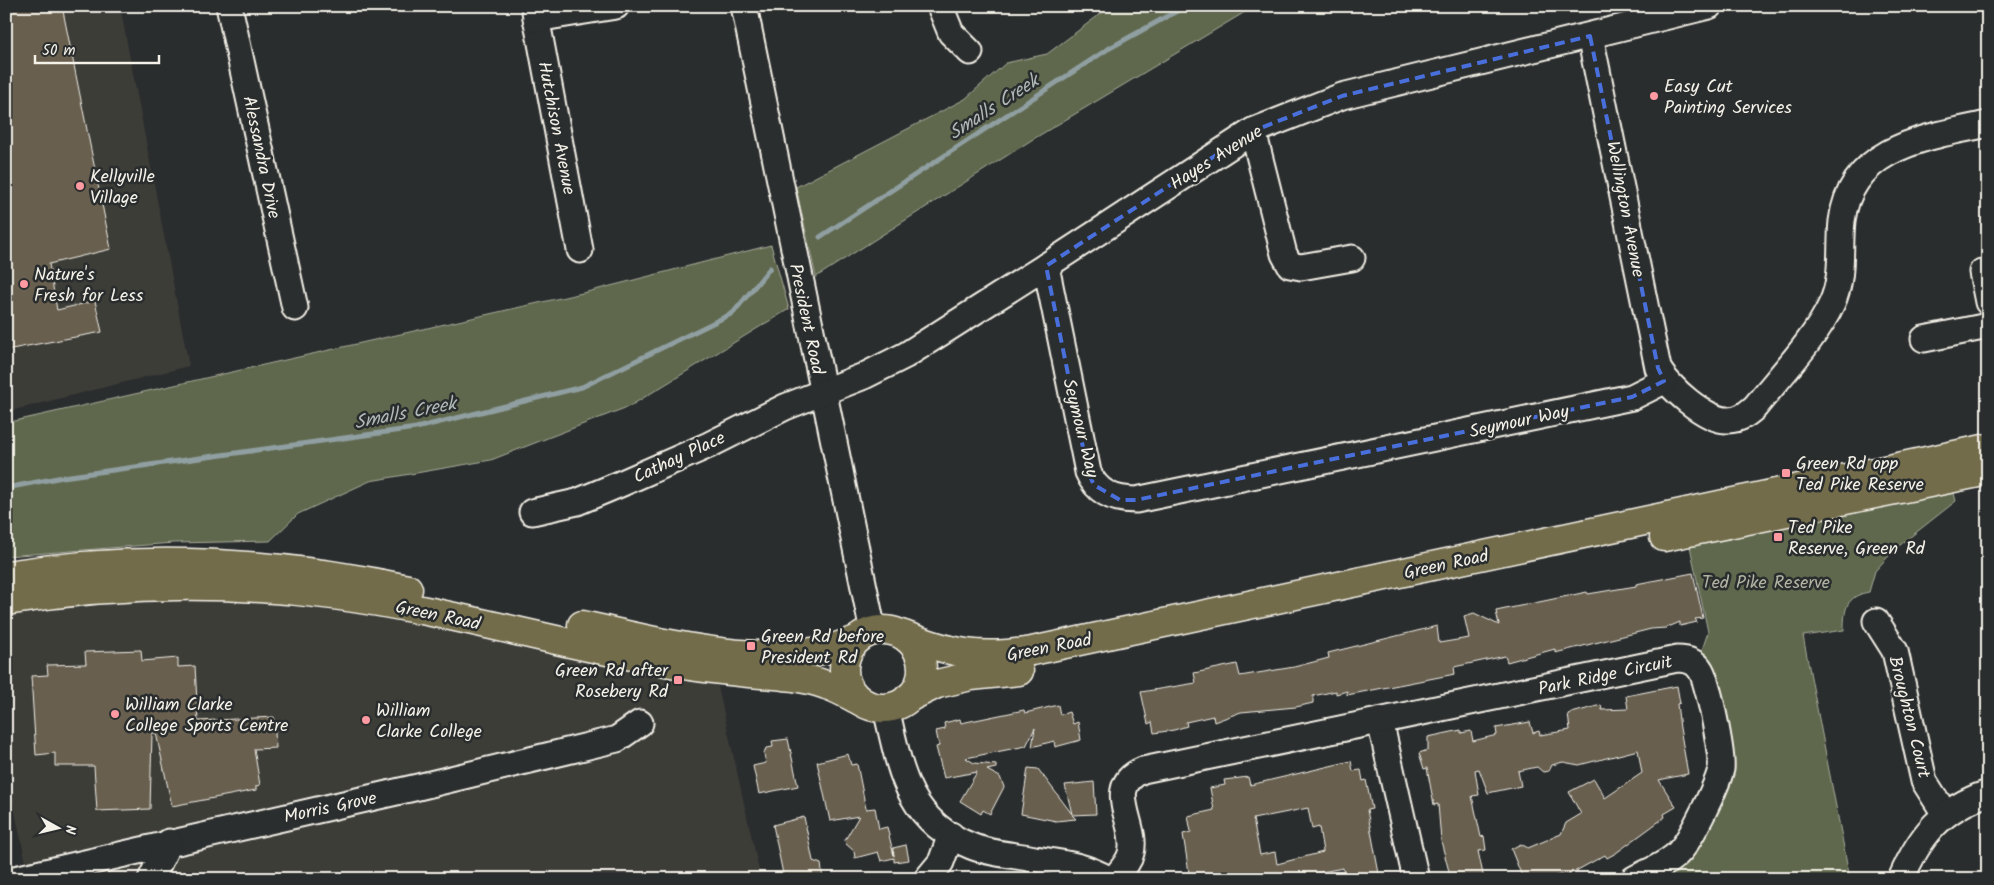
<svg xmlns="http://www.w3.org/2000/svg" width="1994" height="885" viewBox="0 0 1994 885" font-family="Kalam,sans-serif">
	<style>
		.built { fill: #3c3c38 }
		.green { fill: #5f674e; stroke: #aaac9b }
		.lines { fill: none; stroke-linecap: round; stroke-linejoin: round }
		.stream { stroke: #909fa1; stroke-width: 5 }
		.building { fill: #675f50; stroke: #f4f1e8; fill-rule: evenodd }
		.minor-casing { stroke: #f4f1e8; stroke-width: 29 }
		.major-casing { stroke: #f4f1e8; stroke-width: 31 }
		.minor { stroke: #2a2d2e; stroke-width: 25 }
		.major { stroke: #736c4b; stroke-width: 28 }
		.marked { fill: none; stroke: #486fdb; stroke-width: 4; stroke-dasharray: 10 6; stroke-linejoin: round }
		.poi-dot { fill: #ff9aa2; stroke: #2a2d2e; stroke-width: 2 }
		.labels { text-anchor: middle; stroke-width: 5; stroke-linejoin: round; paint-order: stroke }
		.poi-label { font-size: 18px; fill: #f4f1e8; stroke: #2a2d2e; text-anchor: start }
		.street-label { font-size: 18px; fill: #f4f1e8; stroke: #2a2d2e }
		.park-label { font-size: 18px; fill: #b1b3a3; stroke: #2a2d2e }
		.water-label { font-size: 19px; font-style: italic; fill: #b1bab9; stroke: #2a2d2e }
	</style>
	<rect width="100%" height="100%" fill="#2a2d2e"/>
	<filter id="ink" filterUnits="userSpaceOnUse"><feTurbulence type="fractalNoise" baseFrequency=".02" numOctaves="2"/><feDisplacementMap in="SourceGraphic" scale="10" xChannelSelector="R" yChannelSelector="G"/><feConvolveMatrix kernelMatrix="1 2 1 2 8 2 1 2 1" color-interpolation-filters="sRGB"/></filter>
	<g filter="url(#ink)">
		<g class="built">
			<path d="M6,6H120L189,366L6,412Z"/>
			<path d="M221,586L714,669L761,879H15L29,876L6,771V601Z"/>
		</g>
		<g class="green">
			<path d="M1111,6H1255L1030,141L816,277L796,187L965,99L1006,63L1047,54Z"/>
			<path d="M771,245L789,309L630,406L491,460L370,481L298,514L270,541L173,543L6,556V423L587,292Z"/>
			<path d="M1950,478L1956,501L1895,549L1875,571L1869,592C1846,596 1844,609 1844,630L1803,636L1850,879H1634L1667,861L1715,784L1697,665L1708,632L1687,532Z"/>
		</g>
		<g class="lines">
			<g class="stream">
				<path d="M820,237L1108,49L1186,6"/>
				<path d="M6,488L63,477L416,428L582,387L733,313L770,268"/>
			</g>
		</g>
		<g class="building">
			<path d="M6,6H62L111,249L49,264L57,310L95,301L102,332L6,350Z"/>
			<path d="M1693,573L1703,618L1695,619L1697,622L1680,626V622L1666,628L1651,629L1555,653V649L1507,662L1505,656L1454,667L1455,674L1347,695V691L1336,694V691L1313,696V703L1296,707L1241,712L1214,722L1213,716L1186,722L1187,726L1174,730L1154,733L1152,722L1148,724L1141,692L1196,683L1194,673L1237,664L1240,676L1294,667L1329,658L1328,653L1437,626L1439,643L1469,638L1464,616L1474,613L1499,625L1496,611L1587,592L1588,594L1636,586V584Z"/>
			<path d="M141,650L142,661L178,658V667L195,666L198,721L274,717L276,748L254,749L260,785L256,786V790L172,806L156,733H152L150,809L97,811L94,766H55V753L36,755L31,676L48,675L47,665L86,664L85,652Z"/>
			<path d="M1677,686L1680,703L1677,704L1680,728L1688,774L1659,780L1676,807L1664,814L1665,817L1616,853L1607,858L1605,855L1563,878L1561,874L1548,879H1523L1511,849L1521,844L1528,848L1561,834L1566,823L1581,814L1569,792L1594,779L1605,798L1642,773L1638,750L1579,765L1563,762L1552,765L1549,771L1543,772L1537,767L1518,771L1521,786L1488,793L1479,769L1475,770L1479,795L1472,796L1481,837L1484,836L1486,850L1478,851L1484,879H1451L1441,841L1438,804L1434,805L1427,768L1424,769L1419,753L1428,750V737L1461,730V733L1471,731L1473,741L1497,735L1496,728L1530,722L1533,733L1539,731L1540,735L1570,730L1568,714L1601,705L1602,710L1628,709L1626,696Z"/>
			<path d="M1058,705L1060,715L1069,712L1073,724L1078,722L1081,740L1055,747L1054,741L1032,747L1035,728L1026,746L966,758L974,763L996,765V768L987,770L1000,777L1004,787L990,814L983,810L981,814L960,801L977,772L944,778L936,747L939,746L936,731L945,729L944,723L960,719L961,723L1024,710L1025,713Z"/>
			<path d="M788,739L798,786L759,794L753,766L766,763L764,754L766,748L773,747L772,741Z"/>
			<path d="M848,754L851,765L857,764L866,809L875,808L879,829L887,827L894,856L893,848L906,845L909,860L894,862V858L881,861L878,852L855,858L854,851L846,844L845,840L859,816L830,821L817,762Z"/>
			<path d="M1351,761L1353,771L1361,770L1363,781L1366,780L1372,809L1367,810L1380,879H1345L1343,868L1317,873L1318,879H1190L1183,834L1191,832L1188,816L1214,810L1210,788L1225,785L1224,780L1248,777L1250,785ZM1308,808L1312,829L1319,827L1323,852L1277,864L1275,852L1260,855L1253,819Z"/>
			<path d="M1028,768L1038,769L1072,814L1065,785L1094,782L1096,814L1072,815L1076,819L1056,821L1021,814Z"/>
			<path d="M804,817L813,861L821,864L823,879H784L773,825Z"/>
		</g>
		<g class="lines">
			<defs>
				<g id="minor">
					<path d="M229,6L295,308"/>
					<path d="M534,6L580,250"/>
					<path d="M744,6L873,631"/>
					<path d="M940,6L951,33L970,52"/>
					<path d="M536,19L616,6"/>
					<path d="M1590,36L1658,368C1667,386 1706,421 1728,420C1740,420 1747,414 1755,407C1779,377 1817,337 1832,303C1844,277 1839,249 1842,221C1851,146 1928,137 1988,124"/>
					<path d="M1253,131L1284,254L1290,265L1301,267L1352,258"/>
					<path d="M1046,266L1088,472C1097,493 1114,500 1136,500L1632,397L1664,381"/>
					<path d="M1982,272L1988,302"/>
					<path d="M1924,339L1988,326"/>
					<path d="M532,512L577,502L620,484L709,445L785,407L864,376L906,355L1046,266L1253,131L1342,96L1709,6"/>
					<path d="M1876,621L1895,651L1924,781L1945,814"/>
					<path d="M886,708C900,768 906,820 971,846C990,854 1015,855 1035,859C1061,863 1085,865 1108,879"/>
					<path d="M1380,721L1416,879"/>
					<path d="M15,879L418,787L617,739L640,723"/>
					<path d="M151,879L169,842"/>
					<path d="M927,879L941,862L951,835"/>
					<path d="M1114,879C1120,871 1129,863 1131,853C1139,825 1102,787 1143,770L1677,659C1686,659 1695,661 1700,669C1708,679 1723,756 1721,769C1717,786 1691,839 1680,851C1669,864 1649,871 1634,879"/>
					<path d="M1901,879C1920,835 1941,809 1988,793"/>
				</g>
				<g id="major">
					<path d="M1664,537L1988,471"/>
					<path d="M6,575C139,554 276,561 408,589"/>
					<path d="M6,601C114,583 224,581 333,595C441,609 546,641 654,660C685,666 717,670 749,673C775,675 802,676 826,685C839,689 850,696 862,702"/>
					<path d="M582,625C666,643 774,674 856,640"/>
					<circle cx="883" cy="669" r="39"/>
					<path d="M904,635C953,654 980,659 1032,651L1988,448"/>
					<path d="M908,698L937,684L971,676L1019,671"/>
				</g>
			</defs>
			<use href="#minor" class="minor-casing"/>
			<use href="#major" class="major-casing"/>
			<use href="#minor" class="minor"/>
			<use href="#major" class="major"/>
		</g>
	</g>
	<path class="marked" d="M1590,36L1658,368L1664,381L1632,397L1136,500H1120L1094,485L1088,472L1046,266L1253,131L1342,96Z"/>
	<g class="poi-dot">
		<circle cx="1654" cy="96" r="5"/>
		<circle cx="80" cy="186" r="5"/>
		<circle cx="24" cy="284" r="5"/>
		<rect x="1781" y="468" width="10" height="10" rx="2.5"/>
		<rect x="1773" y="532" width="10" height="10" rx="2.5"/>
		<rect x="746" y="641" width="10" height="10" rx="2.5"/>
		<rect x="673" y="675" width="10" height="10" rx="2.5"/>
		<circle cx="115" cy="714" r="5"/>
		<circle cx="366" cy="720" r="5"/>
	</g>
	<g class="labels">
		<g class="poi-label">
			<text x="1664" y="92">Easy Cut<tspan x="1664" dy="21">Painting Services</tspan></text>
			<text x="90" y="182">Kellyville<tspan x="90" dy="21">Village</tspan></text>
			<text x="34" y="280">Nature's<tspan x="34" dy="21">Fresh for Less</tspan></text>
			<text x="1796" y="469">Green Rd opp<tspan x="1796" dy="21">Ted Pike Reserve</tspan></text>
			<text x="1788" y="533">Ted Pike<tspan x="1788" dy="21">Reserve, Green Rd</tspan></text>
			<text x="761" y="642">Green Rd before<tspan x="761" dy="21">President Rd</tspan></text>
			<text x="668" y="676" text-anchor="end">Green Rd after<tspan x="668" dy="21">Rosebery Rd</tspan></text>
			<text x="125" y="710">William Clarke<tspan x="125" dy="21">College Sports Centre</tspan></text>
			<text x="376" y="716">William<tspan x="376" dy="21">Clarke College</tspan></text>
		</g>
		<g class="street-label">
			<text transform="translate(557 128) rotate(79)" y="6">Hutchison Avenue</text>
			<text transform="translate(262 157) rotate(78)" y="6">Alessandra Drive</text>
			<text transform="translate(1216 157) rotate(-32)" y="6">Hayes Avenue</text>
			<text transform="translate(1626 209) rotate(79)" y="6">Wellington Avenue</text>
			<text transform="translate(807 319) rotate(78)" y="6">President Road</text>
			<text transform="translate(1519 421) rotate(-12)" y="6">Seymour Way</text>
			<text transform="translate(1081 428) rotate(76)" y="6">Seymour Way</text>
			<text transform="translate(679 457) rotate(-25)" y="6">Cathay Place</text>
			<text transform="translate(1446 564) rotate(-12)" y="6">Green Road</text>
			<text transform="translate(438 615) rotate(12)" y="6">Green Road</text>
			<text transform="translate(1049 647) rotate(-11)" y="6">Green Road</text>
			<text transform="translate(1605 675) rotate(-12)" y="6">Park Ridge Circuit</text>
			<text transform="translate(1910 717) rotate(76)" y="6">Broughton Court</text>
			<text transform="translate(330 807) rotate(-12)" y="6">Morris Grove</text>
		</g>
		<g class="park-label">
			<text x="1766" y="588">Ted Pike Reserve</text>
		</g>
		<g class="water-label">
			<text transform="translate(993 106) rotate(-33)" y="7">Smalls Creek</text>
			<text transform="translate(405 412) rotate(-11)" y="7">Smalls Creek</text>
		</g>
	</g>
	<rect width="1994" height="885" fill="none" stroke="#2a2d2e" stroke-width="25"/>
	<rect x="12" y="12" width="1969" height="860" fill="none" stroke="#f4f1e8" stroke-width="2" filter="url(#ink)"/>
	<g transform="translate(58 828) rotate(98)" stroke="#2a2d2e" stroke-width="4" paint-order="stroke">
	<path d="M0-4L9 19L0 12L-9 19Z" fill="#f4f1e8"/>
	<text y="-8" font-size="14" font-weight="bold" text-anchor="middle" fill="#f4f1e8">N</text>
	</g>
	<path d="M35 55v8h124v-8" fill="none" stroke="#f4f1e8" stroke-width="2.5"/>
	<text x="42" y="55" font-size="15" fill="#f4f1e8" stroke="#2a2d2e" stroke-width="4" paint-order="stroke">50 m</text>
</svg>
